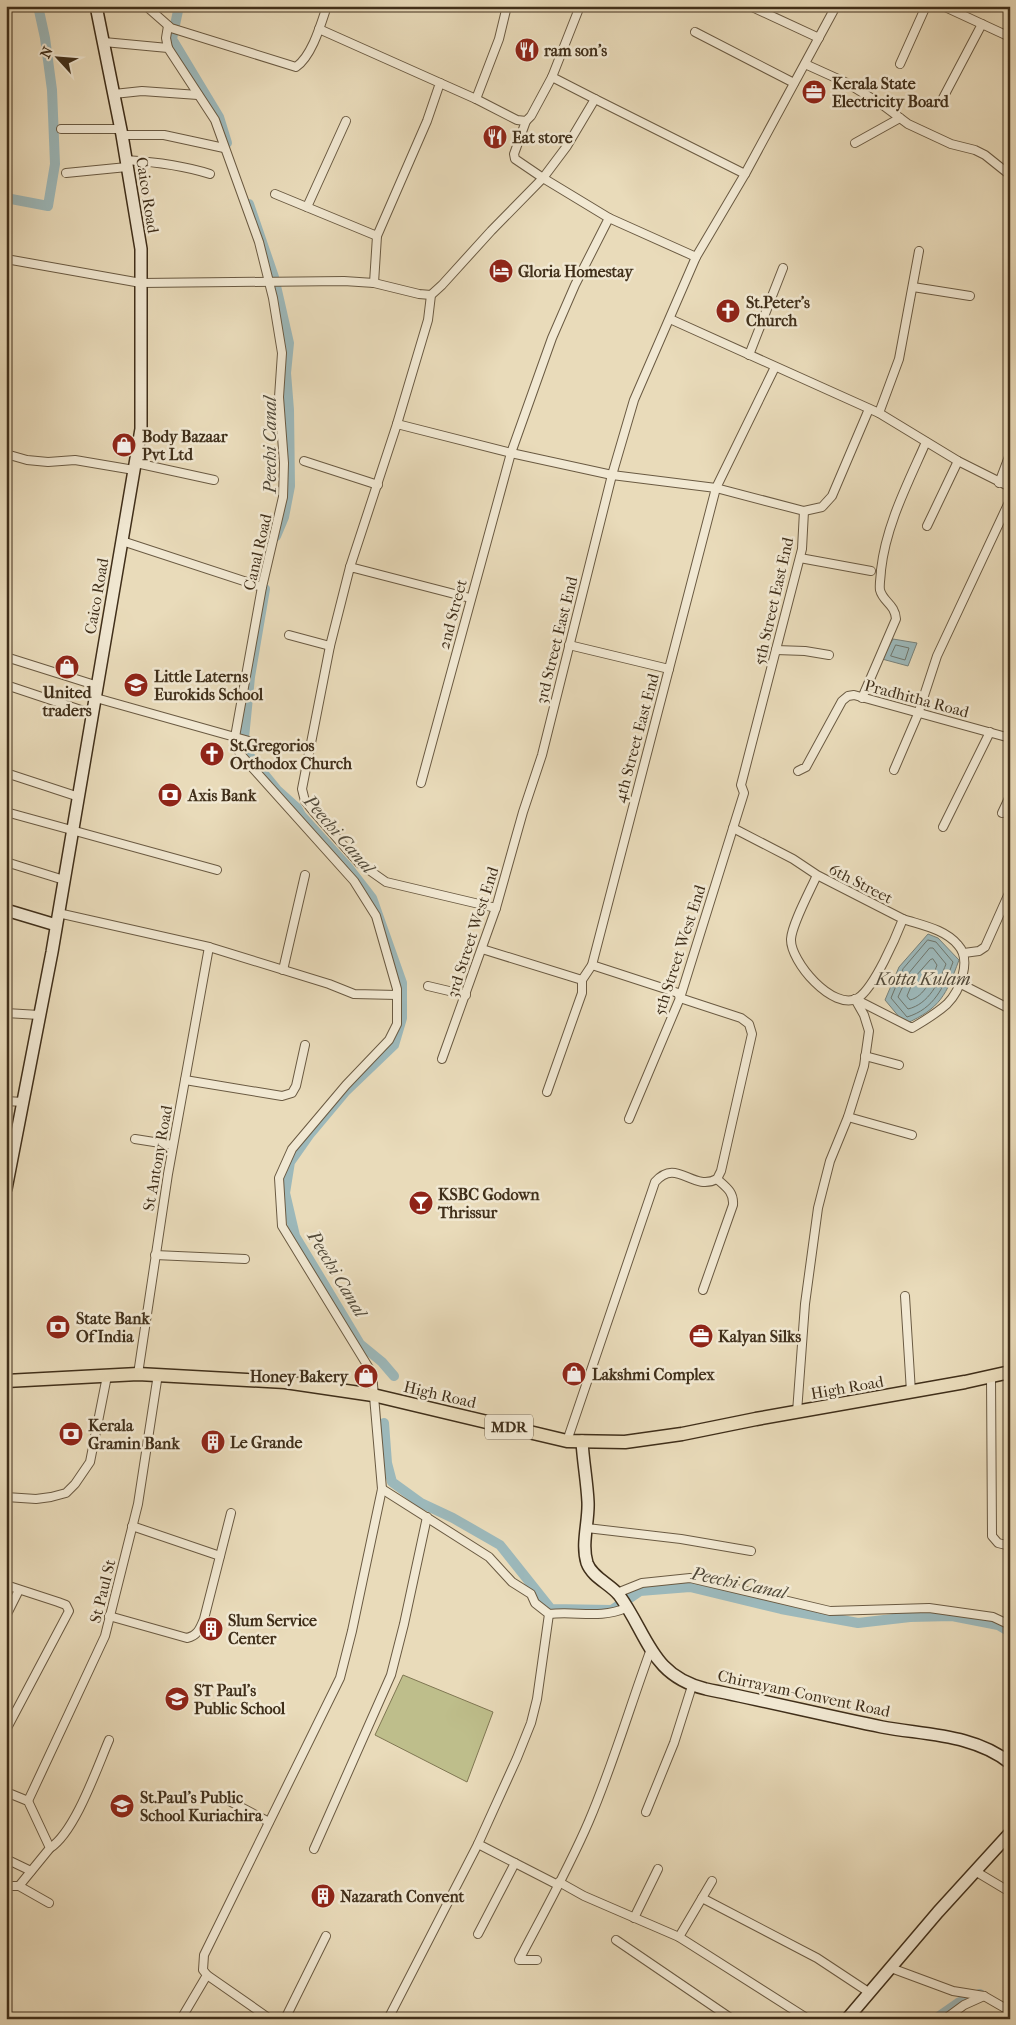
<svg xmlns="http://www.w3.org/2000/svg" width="1016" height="2025" viewBox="0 0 1016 2025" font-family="'IM FELL French Canon',serif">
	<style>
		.green { fill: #bebe8b; stroke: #7f7652 }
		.water { fill: #9cb8ba; stroke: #77817a }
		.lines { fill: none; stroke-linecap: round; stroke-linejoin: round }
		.shore { stroke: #6e746a; stroke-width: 1 }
		.canal { stroke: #9cb8ba; stroke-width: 10 }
		.street-casing { stroke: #6a5a42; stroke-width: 10 }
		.secondary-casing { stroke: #402f1a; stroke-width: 14 }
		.primary-casing { stroke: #402f1a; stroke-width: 15 }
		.street { stroke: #f1e8d2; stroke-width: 8 }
		.secondary { stroke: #f1e8d2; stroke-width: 11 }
		.primary { stroke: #e9dbba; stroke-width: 12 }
		.labels { text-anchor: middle; stroke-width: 5; stroke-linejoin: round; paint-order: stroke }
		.shield { fill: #f1e8d2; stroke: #756651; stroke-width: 1 }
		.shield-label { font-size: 15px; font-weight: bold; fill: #402f1a }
		.poi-label { font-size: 16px; font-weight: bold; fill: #402f1a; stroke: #f1e8d2; text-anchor: start }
		.street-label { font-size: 16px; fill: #402f1a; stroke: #f1e8d2 }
		.water-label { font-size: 18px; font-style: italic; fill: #524a3a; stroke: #f1e8d2 }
	</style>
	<rect width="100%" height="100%" fill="#e9dbba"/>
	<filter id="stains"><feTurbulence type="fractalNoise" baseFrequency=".004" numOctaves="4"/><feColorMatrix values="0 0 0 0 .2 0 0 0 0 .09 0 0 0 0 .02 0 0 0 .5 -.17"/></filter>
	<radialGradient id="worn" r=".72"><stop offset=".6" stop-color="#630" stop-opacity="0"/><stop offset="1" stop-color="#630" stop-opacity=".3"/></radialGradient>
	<path class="green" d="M403,1675L493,1712L467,1782L375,1735Z"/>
	<g class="water">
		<path d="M893,639L917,643L908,666L882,659Z"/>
		<path d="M928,934L938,938L959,960C946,995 941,1008 905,1024L885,1000L899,967Z"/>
	</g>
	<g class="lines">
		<g class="shore">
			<path d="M896,645L909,648L905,660L891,656Z"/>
			<path d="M928,940L936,942L953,962C944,987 934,1009 907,1017L891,998L903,969Z"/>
			<path d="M930,948H933L946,964C939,982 929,1004 908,1009L898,997L909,973Z"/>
			<path d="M933,959L937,965C933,977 924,997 910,1000L907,996L915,977L930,960Z"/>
		</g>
		<g class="canal">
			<path d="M179,6L172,39L219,117L227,143"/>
			<path d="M6,198L48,206L55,164L52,90L45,38L38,6"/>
			<path d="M249,204L274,277L289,343L286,373L289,410L290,486L284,517L276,536"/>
			<path d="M265,589L250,677L243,748L277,790L297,808L301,815L348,867L372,898L402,983V1018L394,1045L345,1092L309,1135L290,1162L285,1193L295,1236L318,1274L360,1344L382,1362L394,1376"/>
			<path d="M384,1423L387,1463L392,1482L421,1503L453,1518L500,1545L551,1609L612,1610L640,1591L690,1587L781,1609L858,1623L910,1617L952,1616L998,1625L1010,1632"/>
			<path d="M935,2019L958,2003L980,1994"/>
		</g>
		<defs>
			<g id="street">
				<path d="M146,6L171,28L296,67C312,56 321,24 327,6"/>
				<path d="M750,6L819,38"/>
				<path d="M943,6L1010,37"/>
				<path d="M168,26L166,38L168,48"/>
				<path d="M695,32L794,83"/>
				<path d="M104,42L168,48L215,120L259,242L273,298L282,353L279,397L284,463L283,497L262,587L235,737L236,747L241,755L354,881L376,916L397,989V1024L389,1040L346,1085L292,1149L279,1178L282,1226L372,1373L382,1489L352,1631L340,1678L204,1955L203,1970L207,1975L181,2019"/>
				<path d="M805,64L847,83L884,106L908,124L951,144L975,150L985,155L1010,175"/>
				<path d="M900,64L926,6"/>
				<path d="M440,83L476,99L517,120L526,121L531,116L552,77"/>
				<path d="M114,94L142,91L198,95"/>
				<path d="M943,98L982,24"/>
				<path d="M476,99L499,39L507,6"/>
				<path d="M595,99L745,174"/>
				<path d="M526,121L514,154L515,159L543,178L567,146L595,99L552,77L580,6"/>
				<path d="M61,129H121"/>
				<path d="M122,135H164L224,148"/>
				<path d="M855,143L900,118"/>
				<path d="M126,160C156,162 182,165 210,174"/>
				<path d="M66,173L127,167"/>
				<path d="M275,194L377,236L427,121L440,83L319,29"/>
				<path d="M307,207L346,121"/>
				<path d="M609,218L696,257"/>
				<path d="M6,259L141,283L344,281L374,283L419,294L431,295"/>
				<path d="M374,283L377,236"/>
				<path d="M913,287L970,296"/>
				<path d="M670,319L879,413L958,461L1010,487"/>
				<path d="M749,355L783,268"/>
				<path d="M879,413L899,359L919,251"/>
				<path d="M397,424L428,320L431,295L442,285L491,231L543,178L609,218L575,285L552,338L511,453L421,783"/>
				<path d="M6,454L27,460L48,462L75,460L134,470"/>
				<path d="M304,461L378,485"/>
				<path d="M136,463L214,480"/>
				<path d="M999,483L1010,454"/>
				<path d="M804,511L822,507L832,496L869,409"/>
				<path d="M927,526L958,461"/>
				<path d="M122,541L262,587"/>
				<path d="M800,558L871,571"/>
				<path d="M350,567L397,424L511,453L612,475L716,488L592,965L582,980V993L547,1092"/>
				<path d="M470,598L350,567L330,646L302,789L305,801L313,811L359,863L386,882L496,908"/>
				<path d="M289,635L330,646"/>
				<path d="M569,645L669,669"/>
				<path d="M776,650L805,651L829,655"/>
				<path d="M6,657L98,686"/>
				<path d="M6,685L93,714"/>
				<path d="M96,698L249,741"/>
				<path d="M862,698L896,619C895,604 883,602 880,590C879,584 881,576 881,570C886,525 908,483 926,442"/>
				<path d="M894,770L918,714L937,656L1010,500"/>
				<path d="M798,771L806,767L842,701L848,696L854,695L1010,738"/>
				<path d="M6,773L79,797"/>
				<path d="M6,812L217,870"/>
				<path d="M1002,813L1010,796"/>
				<path d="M943,827L990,732"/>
				<path d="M733,828L793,859L817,875C810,891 792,924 791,939C790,961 833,1012 858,998C874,988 896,937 903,919L817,875"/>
				<path d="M6,862L64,880"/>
				<path d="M58,913L209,947L329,984L354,994L397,995"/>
				<path d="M482,949L582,980"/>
				<path d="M964,953L979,951L985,947L1010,891"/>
				<path d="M283,970L305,875"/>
				<path d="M959,983L1010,1009"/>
				<path d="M428,986L466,995"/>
				<path d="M855,999L912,1028C924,1021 936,1014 947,1004C960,991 972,960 958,945C945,929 921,925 903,919"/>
				<path d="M6,1013L39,1015"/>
				<path d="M865,1056L899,1065"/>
				<path d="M442,1059L496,908L523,812L542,755L612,475L634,400L696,257L745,174L836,6"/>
				<path d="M185,1080L282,1096L292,1093L296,1086L305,1045"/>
				<path d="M6,1101L23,1102"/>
				<path d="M848,1117L912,1135"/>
				<path d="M629,1119L680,998L744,793L741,785L802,549L804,511L716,488L775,367"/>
				<path d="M135,1139L173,1145"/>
				<path d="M155,1255L245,1259"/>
				<path d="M703,1290L733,1205C734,1192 726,1187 717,1179"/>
				<path d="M905,1296L911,1392"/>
				<path d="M138,1374L168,1174L209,947"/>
				<path d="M991,1376L992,1536L998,1543L1010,1546"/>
				<path d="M797,1412L805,1304L818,1208L830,1161L848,1117L864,1066L869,1031L864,1015L855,999"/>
				<path d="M567,1441L655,1182C677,1157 692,1192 717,1179L721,1171L752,1034L749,1024L741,1018L680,998L678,993L592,965"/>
				<path d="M382,1489L489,1557L512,1582L531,1594L535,1603L549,1614L537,1699L531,1723L517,1758L478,1844L388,2019"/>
				<path d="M6,1497L36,1499L51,1497L66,1493L75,1484L90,1462L107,1376"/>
				<path d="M132,1526L220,1556"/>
				<path d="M587,1528L681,1539L751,1551"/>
				<path d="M6,1585L58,1602L66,1605L69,1611L6,1730"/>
				<path d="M617,1593L642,1583L690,1578L830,1611L929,1608L993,1617L1010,1625"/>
				<path d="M549,1614C577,1611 600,1619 626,1608"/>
				<path d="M6,1616L19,1590"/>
				<path d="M109,1616L187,1638C197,1636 200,1629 204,1619L231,1513"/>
				<path d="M6,1792L28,1801L50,1848L19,1886H6"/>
				<path d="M220,1796L269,1822"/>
				<path d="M28,1801L105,1636L138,1504L158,1374"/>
				<path d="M646,1812L674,1743L692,1686"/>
				<path d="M478,1844L558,1885"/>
				<path d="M50,1848C75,1832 97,1768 109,1740"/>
				<path d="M314,1849L391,1675L404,1624L427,1517"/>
				<path d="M6,1859L31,1871"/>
				<path d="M975,1871L1010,1892"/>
				<path d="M559,1882L584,1896L679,1937L808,2019"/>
				<path d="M19,1886L49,1903"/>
				<path d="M702,1898L817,1958L870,1993"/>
				<path d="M634,1918L658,1869"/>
				<path d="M478,1934L515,1863"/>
				<path d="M679,1937L712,1881"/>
				<path d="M616,1940L732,2019"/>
				<path d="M537,1960H519C543,1914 569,1868 589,1821C613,1765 630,1706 651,1649"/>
				<path d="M891,1968L953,1991L984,1996L1010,2011"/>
				<path d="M207,1975L270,2019"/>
				<path d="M285,2019L326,1936"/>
				<path d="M945,2019L964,2005L984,1996"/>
			</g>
			<g id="secondary">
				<path d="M6,910L56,925"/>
				<path d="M6,1189L52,952L141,429V249L122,135L96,6"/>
				<path d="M582,1441C583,1461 587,1481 588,1502C589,1521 581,1544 587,1563C592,1577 610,1584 619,1595C648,1635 651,1676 706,1689C765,1701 824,1715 882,1727C925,1735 974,1734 1010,1763"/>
				<path d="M847,2019L938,1912L1010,1833"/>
			</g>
			<path id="primary" d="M6,1381L138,1374L285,1382L373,1395L567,1441L625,1442L682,1434L756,1419L965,1382L1010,1372"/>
		</defs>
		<use href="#street" class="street-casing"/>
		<use href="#secondary" class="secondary-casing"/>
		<use href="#primary" class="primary-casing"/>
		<use href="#street" class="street"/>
		<use href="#secondary" class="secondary"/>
		<use href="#primary" class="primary"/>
	</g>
	<defs>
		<symbol id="restaurant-disc" viewBox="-11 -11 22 22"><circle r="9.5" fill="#8f2418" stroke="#f1e8d2"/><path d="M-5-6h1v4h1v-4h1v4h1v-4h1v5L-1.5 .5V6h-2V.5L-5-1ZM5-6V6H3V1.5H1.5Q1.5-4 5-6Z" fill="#fff"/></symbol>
		<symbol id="office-disc" viewBox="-11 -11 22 22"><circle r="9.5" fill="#8f2418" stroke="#f1e8d2"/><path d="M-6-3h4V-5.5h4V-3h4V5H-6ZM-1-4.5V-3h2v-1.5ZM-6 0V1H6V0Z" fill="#fff"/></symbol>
		<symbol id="hotel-disc" viewBox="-11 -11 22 22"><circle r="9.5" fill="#8f2418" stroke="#f1e8d2"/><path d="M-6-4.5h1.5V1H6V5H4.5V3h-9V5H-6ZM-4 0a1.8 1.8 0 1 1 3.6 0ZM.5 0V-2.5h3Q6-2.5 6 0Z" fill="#fff"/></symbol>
		<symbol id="church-disc" viewBox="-11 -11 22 22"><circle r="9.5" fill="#8f2418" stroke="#f1e8d2"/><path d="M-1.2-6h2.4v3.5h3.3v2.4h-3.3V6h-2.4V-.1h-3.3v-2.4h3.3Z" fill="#fff"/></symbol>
		<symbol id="shop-disc" viewBox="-11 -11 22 22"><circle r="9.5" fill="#8f2418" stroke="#f1e8d2"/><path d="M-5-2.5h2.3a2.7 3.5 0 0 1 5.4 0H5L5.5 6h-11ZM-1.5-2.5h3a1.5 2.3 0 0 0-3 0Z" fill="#fff"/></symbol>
		<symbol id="school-disc" viewBox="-11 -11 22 22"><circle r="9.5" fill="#8f2418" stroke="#f1e8d2"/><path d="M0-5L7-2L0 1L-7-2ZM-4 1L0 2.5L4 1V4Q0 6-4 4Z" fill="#fff"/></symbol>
		<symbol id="bank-disc" viewBox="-11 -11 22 22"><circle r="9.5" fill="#8f2418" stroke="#f1e8d2"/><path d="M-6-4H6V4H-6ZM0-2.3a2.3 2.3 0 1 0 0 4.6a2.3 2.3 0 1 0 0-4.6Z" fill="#fff"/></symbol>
		<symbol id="bar-disc" viewBox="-11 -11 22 22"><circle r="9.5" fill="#8f2418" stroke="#f1e8d2"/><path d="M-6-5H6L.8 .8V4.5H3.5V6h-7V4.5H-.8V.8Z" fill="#fff"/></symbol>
		<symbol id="building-disc" viewBox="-11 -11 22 22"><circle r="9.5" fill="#8f2418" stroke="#f1e8d2"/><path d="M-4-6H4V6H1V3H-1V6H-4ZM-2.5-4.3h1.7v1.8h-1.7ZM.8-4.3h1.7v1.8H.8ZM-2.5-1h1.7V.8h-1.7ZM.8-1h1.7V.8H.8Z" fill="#fff"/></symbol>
	</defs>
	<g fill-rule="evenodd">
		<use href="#restaurant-disc" x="513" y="36" width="28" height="28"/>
		<use href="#office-disc" x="800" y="78" width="28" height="28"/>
		<use href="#restaurant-disc" x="481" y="123" width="28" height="28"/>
		<use href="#hotel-disc" x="487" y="257" width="28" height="28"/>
		<use href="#church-disc" x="714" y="297" width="28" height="28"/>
		<use href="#shop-disc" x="110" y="431" width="28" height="28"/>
		<use href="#shop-disc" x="53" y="653" width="28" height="28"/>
		<use href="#school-disc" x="122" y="671" width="28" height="28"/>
		<use href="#church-disc" x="198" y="740" width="28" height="28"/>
		<use href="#bank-disc" x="156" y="781" width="28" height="28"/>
		<use href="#bar-disc" x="407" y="1189" width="28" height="28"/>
		<use href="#bank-disc" x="44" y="1313" width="28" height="28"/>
		<use href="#office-disc" x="687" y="1322" width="28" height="28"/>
		<use href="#shop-disc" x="560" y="1360" width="28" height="28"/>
		<use href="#shop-disc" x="352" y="1362" width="28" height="28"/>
		<use href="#bank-disc" x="57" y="1420" width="28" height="28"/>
		<use href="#building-disc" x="199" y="1428" width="28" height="28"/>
		<use href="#building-disc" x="197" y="1615" width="28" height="28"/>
		<use href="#school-disc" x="163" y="1685" width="28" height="28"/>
		<use href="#school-disc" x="108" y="1792" width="28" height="28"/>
		<use href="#building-disc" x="309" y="1882" width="28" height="28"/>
	</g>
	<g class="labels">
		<rect class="shield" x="485" y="1414.5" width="48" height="25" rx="4"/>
		<g class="shield-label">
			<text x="509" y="1432">MDR</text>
		</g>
		<g class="poi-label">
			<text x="544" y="56">ram son's</text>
			<text x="832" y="89">Kerala State<tspan x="832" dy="18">Electricity Board</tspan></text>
			<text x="512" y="143">Eat store</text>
			<text x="518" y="277">Gloria Homestay</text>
			<text x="746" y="308">St.Peter's<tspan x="746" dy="18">Church</tspan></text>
			<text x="142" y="442">Body Bazaar<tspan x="142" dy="18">Pvt Ltd</tspan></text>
			<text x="154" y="682">Little Laterns<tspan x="154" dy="18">Eurokids School</tspan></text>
			<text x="67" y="698" text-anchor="middle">United<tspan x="67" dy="18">traders</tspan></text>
			<text x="230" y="751">St.Gregorios<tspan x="230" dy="18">Orthodox Church</tspan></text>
			<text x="188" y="801">Axis Bank</text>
			<text x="438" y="1200">KSBC Godown<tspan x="438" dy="18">Thrissur</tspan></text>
			<text x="76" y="1324">State Bank<tspan x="76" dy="18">Of India</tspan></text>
			<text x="718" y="1342">Kalyan Silks</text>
			<text x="592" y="1380">Lakshmi Complex</text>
			<text x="348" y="1382" text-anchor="end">Honey Bakery</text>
			<text x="88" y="1431">Kerala<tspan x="88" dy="18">Gramin Bank</tspan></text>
			<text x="230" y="1448">Le Grande</text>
			<text x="228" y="1626">Slum Service<tspan x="228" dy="18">Center</tspan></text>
			<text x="194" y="1696">ST Paul's<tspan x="194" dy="18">Public School</tspan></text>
			<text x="140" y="1803">St.Paul's Public<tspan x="140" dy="18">School Kuriachira</tspan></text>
			<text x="340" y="1902">Nazarath Convent</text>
		</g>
		<g class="street-label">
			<text transform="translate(148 195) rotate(81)" y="6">Caico Road</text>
			<text transform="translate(257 552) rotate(-77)" y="6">Canal Road</text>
			<text transform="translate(96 596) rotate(-80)" y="6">Caico Road</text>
			<text transform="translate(773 601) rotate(-77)" y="6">5th Street East End</text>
			<text transform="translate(452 614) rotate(-75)" y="6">2nd Street</text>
			<text transform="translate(556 640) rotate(-76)" y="6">3rd Street East End</text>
			<text transform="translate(917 698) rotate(15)" y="6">Pradhitha Road</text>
			<text transform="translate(636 738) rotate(-75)" y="6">4th Street East End</text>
			<text transform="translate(861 883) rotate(27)" y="6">6th Street</text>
			<text transform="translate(472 932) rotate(-72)" y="6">3rd Street West End</text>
			<text transform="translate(679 950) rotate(-72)" y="6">5th Street West End</text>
			<text transform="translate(157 1158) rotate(-80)" y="6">St Antony Road</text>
			<text transform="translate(847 1387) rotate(-10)" y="6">High Road</text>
			<text transform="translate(440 1394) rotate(13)" y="6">High Road</text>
			<text transform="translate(102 1591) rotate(-76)" y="6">St Paul St</text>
			<text transform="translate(804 1693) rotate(12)" y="6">Chirrayam-Convent Road</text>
		</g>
		<g class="water-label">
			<text transform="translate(270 445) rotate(-90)" y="6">Peechi Canal</text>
			<text transform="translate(339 834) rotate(49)" y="6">Peechi Canal</text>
			<text x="923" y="985">Kotta Kulam</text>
			<text transform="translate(337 1274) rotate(59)" y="6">Peechi Canal</text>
			<text transform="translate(739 1583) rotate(12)" y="6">Peechi Canal</text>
		</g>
	</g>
	<rect width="1016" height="2025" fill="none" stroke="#e9dbba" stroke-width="25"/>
	<rect x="8" y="8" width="1001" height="2010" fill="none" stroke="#402f1a" stroke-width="2.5"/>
	<rect x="12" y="12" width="991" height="2000" fill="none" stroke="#402f1a"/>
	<g transform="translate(58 58) rotate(296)" stroke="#f1e8d2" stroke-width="4" paint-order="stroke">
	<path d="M0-4L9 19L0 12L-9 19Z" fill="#402f1a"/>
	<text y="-8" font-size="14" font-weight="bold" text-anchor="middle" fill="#402f1a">N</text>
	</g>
	<rect width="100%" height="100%" filter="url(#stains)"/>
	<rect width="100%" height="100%" fill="url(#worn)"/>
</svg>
